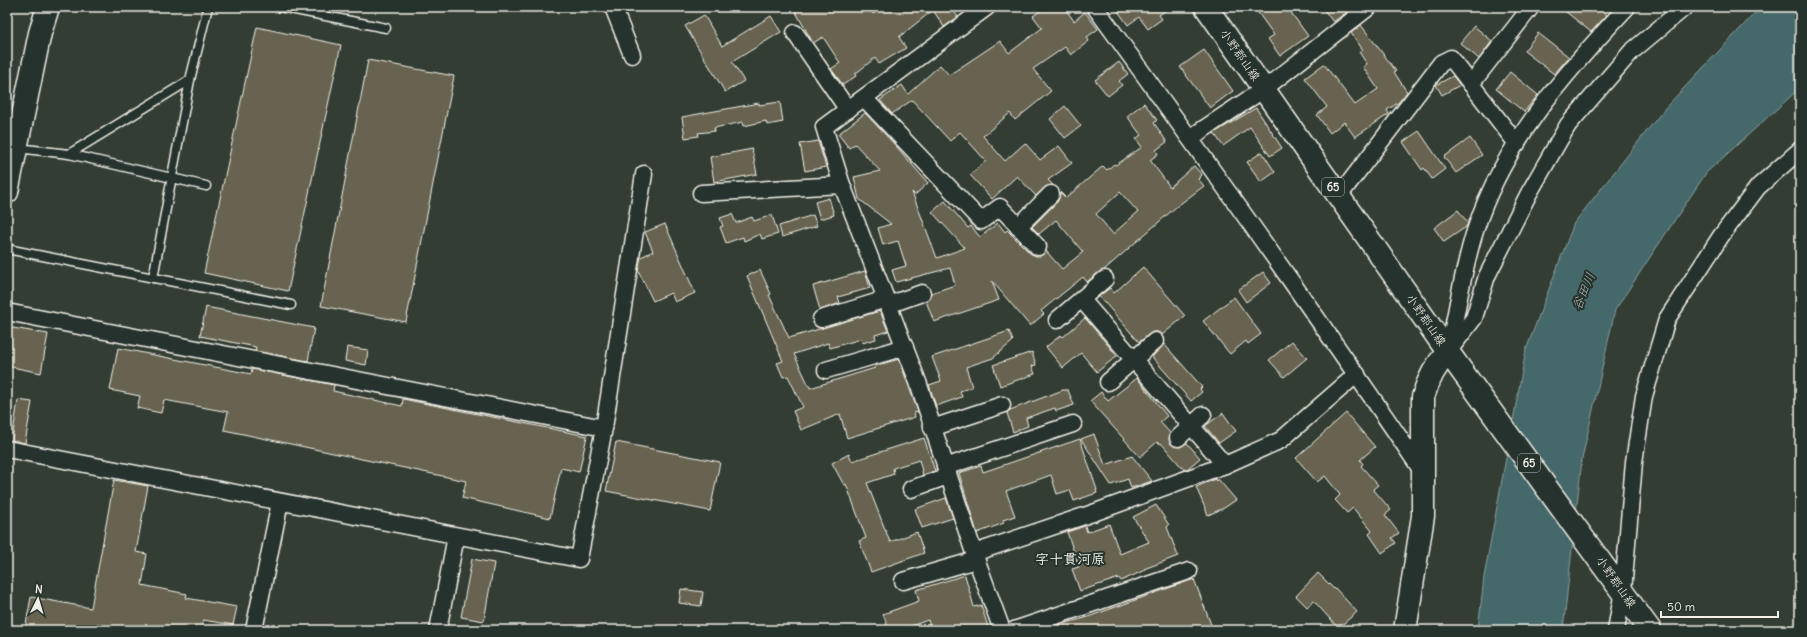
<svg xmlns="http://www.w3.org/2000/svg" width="1807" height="637" viewBox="0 0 1807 637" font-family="Delius,'Klee One',sans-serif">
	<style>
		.water { fill: #44686b; stroke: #8a9f9d }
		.building { fill: #676451; stroke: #f4f1e8; fill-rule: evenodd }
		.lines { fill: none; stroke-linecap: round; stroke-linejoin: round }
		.lane-casing { stroke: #f4f1e8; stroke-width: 11 }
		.street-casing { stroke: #f4f1e8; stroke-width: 19 }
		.secondary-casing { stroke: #f4f1e8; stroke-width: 25 }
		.primary-casing { stroke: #f4f1e8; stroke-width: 25 }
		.lane { stroke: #26332d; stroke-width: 8 }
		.street { stroke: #26332d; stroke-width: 16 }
		.secondary { stroke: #26332d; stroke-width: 22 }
		.primary { stroke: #26332d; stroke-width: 22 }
		.labels { text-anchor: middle; stroke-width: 4; stroke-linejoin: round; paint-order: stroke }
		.shield { fill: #26332d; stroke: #b6b8b0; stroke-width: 1 }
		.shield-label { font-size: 11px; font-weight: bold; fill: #f4f1e8 }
		.street-label { font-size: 12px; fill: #f4f1e8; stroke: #26332d }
		.water-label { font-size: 13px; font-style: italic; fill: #aebab6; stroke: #26332d }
		.quarter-label { font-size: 14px; font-weight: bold; fill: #f4f1e8; stroke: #26332d }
	</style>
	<rect width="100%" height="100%" fill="#333d34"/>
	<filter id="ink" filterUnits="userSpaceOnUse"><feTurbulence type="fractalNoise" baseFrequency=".025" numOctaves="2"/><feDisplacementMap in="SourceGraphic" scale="8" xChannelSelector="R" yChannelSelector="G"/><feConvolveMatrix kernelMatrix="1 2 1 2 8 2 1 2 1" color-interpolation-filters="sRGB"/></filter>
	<g filter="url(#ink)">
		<path class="water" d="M1764,7H1800V88L1706,173L1615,310L1582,459L1563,630H1478L1484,577L1526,350L1574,223L1665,108L1756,12Z"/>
		<g class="building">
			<path d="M793,7H869L873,14L885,7H951L958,17L944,27L933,10L899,37L906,48L879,64L875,58L855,74L856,76L843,85L831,69L840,63L823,37L813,43Z"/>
			<path d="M1046,7H1064L1074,21L1085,12L1098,29L1087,37L1089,41L1071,55L1065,47L1033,69L1051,91L1015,120L1010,113L983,136L1005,161L1025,143L1040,160L1059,146L1072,163L1048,180L1053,185L1045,187L1036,196L1017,176L992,199L970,175L986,161L960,132L950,141L912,100L892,114L880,100L902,85L908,94L940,65L949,75L1000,41L1009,53L1042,28L1033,16Z"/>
			<path d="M1115,7H1171L1159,15L1162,19L1148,29L1139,17L1128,25Z"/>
			<path d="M1254,7H1287L1308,36L1280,56L1268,39L1274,35Z"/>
			<path d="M1322,7H1354L1333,22Z"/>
			<path d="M1560,7H1598L1607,15L1591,32Z"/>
			<path d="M704,15L722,46L771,16L781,32L732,62L744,81L725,92L685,26Z"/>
			<path d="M1361,25L1396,71L1394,72L1407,92L1398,103L1387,110L1389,114L1355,137L1344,122L1330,133L1317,115L1327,107L1305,78L1324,64L1355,105L1378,89L1363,67L1367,64L1359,52L1363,50L1351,33Z"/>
			<path d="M1474,26L1492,41L1479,59L1460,43Z"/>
			<path d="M257,27L341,45L288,291L204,273Z"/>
			<path d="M1538,33L1569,57L1554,74L1524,51Z"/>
			<path d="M1204,50L1233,91L1210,108L1180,67Z"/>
			<path d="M368,60L454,76L406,322L321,306Z"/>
			<path d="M1119,62L1128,74L1119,81L1122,85L1108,96L1095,80Z"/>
			<path d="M1510,72L1538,95L1524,112L1496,89Z"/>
			<path d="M1453,76L1460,85L1442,95L1436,85Z"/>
			<path d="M780,102L783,122L767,125L766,121L744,126L743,122L714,128L715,131L698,133L699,136L685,138L682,117L759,103V105Z"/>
			<path d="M1144,103L1157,120L1154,123L1167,142L1156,150L1158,154L1150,160L1170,187L1194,166L1202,175L1198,179L1204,186L1176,207L1104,270L1099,272L1087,282L1083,277L1041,311L1044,314L1030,326L992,281L999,300L934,322L926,301L931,293L955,285L950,268L896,282L892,270L906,266L898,241L883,245L878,228L891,224L859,199L854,177L880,171L855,144L849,148L838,134L865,113L896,146L928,183L915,195L912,192L937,258L965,248L932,212L945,201L968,228L971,226L980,237L998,223L1005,232L1007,230L1031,254L1040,256L1046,251L1062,269L1083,252L1056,220L1039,234L1032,227L1058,201L1060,192L1066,198L1103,166L1107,170L1114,164L1116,165L1142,147L1136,139L1141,135L1127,116ZM1120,192L1138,212L1113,234L1096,214Z"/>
			<path d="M1065,106L1081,126L1065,138L1050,119Z"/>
			<path d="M1256,108L1282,148L1270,156L1250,127L1223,146L1214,133Z"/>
			<path d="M1419,131L1445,169L1432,179L1424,168L1422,170L1403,142Z"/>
			<path d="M1470,138L1482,155L1456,173L1444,157Z"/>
			<path d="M818,141L826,167L805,171L800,144Z"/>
			<path d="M752,149L757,174L714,182L710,157Z"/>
			<path d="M1262,152L1275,172L1261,182L1247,162Z"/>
			<path d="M829,198L834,215L820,219L815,202Z"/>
			<path d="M1458,210L1468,223L1466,227L1444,242L1434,228Z"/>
			<path d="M732,214L736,223L752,217L754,221L772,215L778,234L762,239L760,234L744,241L743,237L726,243L720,227L723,226L720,218Z"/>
			<path d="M813,215L817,226L782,237L779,226Z"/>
			<path d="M665,224L695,293L675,302L671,293L653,301L638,270L641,257L653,251L645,232Z"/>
			<path d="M1143,267L1185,316L1162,335L1158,332H1153L1139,342L1099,296L1110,288L1114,293Z"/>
			<path d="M760,270L771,294L769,295L789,338L880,311L888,331L875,335L876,339L862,343L861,339L830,348L828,343L794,354L810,388L875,368V366L899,359L918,412L914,413L915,417L847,438L840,414L801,430L793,411L803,407L788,376L783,377L777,363L783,361L747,276Z"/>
			<path d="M865,271L870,288L838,297L840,303L820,310L813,286Z"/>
			<path d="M1263,272L1271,283L1246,302L1238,290Z"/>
			<path d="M1234,297L1261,334L1248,344L1246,341L1230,354L1203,321Z"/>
			<path d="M206,307L314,328L308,361L255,351L256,347L200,336Z"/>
			<path d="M1085,318L1117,356L1097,372L1081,353L1063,368L1046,347L1061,335L1063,337Z"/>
			<path d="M7,327L48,334L41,373L7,366Z"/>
			<path d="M1009,331L1013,341L993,358L966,367L972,387L960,391L962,397L936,406L929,385L941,381L932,357Z"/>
			<path d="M1292,341L1307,358L1284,377L1269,360Z"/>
			<path d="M1164,344L1202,387L1200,389L1202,392L1191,401L1152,357Z"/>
			<path d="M347,347L368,350L366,365L345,361Z"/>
			<path d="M118,348L251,374L252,369L334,385L333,391L402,406L403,399L587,436L579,472L561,468L550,518L462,498L466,481L224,430L228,412L164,400L161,413L137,408L140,396L110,390Z"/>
			<path d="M1032,352L1036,365L1032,366L1035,374L1000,386L993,365Z"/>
			<path d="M1137,378L1167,416L1160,422L1170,433L1169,440L1171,444L1180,447L1187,443L1200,458L1187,469L1184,470L1161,443L1159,444L1157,442L1140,457L1090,401L1101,392L1108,401Z"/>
			<path d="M1063,390H1068L1074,405L1056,411L1055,408L1026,418L1028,426L1013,432L1007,413L1010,410Z"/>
			<path d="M18,400L32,402L25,443L12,440Z"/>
			<path d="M1223,413L1236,431L1219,443L1205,426Z"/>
			<path d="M1346,413L1375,447L1360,460L1363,464L1361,466L1378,485L1373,489L1391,510L1385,515L1399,533L1392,538L1396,543L1382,553L1369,534L1372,531L1353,508L1347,513L1335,500L1340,495L1325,476L1317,482L1296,458Z"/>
			<path d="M1094,434L1105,465L1132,456L1152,481L1131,488L1128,479L1111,485L1081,439Z"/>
			<path d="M924,438L935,471L923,475L919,460L893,468L894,474L867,483L890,542L917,532L924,553L871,572L859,541L866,538L846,484L844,485L832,463L849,454L852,461Z"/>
			<path d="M1080,439L1097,490H1096L1097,493L1074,501L1070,490L1057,494L1051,475L1006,491L1015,516L1003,520L1004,523L977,533L959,473L981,466L983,472Z"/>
			<path d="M616,442L720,462L710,511L606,491Z"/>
			<path d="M1215,479L1216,481L1218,479L1236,500L1224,508L1208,515L1196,487Z"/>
			<path d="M114,480L148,486L136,552L147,554L142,585L187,594L186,598L237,607L233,625L203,620L201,630H25L31,597L91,608Z"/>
			<path d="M946,498L953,518L922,528L915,509Z"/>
			<path d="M1156,505L1169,525L1167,527L1178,556L1144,569L1145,570L1121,581L1119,578L1080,591L1072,569L1079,567L1067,532L1085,526L1087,532L1109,524L1120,554L1149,542L1133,517Z"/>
			<path d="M472,559L494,563L484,621L461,617Z"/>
			<path d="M1318,573L1334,589L1335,588L1357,612L1338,628L1314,601L1307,607L1296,596Z"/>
			<path d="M965,575L974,607L981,605L989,630H931L928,620L900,630H889L883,614L919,601L916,590Z"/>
			<path d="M1194,579L1213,630H1055L1054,626L1085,618Z"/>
			<path d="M681,589L703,592L701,606L679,603Z"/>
		</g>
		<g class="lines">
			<defs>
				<g id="lane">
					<path d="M280,7L386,28"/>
					<path d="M17,148L69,154L206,186"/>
					<path d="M69,154L190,80"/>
					<path d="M7,249L291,305"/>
					<path d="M153,278L190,80L208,7"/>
				</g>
				<g id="street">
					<path d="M613,7L632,55"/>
					<path d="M987,7L824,127L842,185L918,382L974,553L1002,630"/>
					<path d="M1095,7C1206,160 1316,314 1422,471"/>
					<path d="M795,33L848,110"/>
					<path d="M1471,84L1531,7"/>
					<path d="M864,98L981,221L1000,207L1038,247"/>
					<path d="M1190,138L1264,89L1369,7"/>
					<path d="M701,193L842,185"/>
					<path d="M1339,196L1441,63L1451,58L1517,144"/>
					<path d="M1018,227L1051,194"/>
					<path d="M1083,301L1225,465"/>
					<path d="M888,305L922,293"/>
					<path d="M7,312L604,428"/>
					<path d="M821,319L886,299"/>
					<path d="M1057,320L1105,279"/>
					<path d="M1449,347C1458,307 1463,267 1476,228C1504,142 1566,72 1627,7"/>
					<path d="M1448,352L1474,318L1487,276L1529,193L1568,125L1631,52L1685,7"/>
					<path d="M826,370L905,347"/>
					<path d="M1108,382L1155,341"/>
					<path d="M932,428L1002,405"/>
					<path d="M1178,438L1203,415"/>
					<path d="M7,449L579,559L604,428L644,174"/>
					<path d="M945,467L1073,424"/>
					<path d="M911,489L948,476"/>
					<path d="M974,553L1093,513L1225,465L1281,440L1357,374"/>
					<path d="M903,581L976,560"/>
					<path d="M254,630L280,502"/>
					<path d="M438,630L456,536"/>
					<path d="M1014,630L1189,571"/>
					<path d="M1616,630L1623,591L1634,462L1644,396L1667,319L1721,236L1758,187L1800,150"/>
				</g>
				<g id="secondary">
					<path d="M7,192L40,33L48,7"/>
					<path d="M1405,630L1423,516V397C1428,379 1435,366 1448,352"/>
				</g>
				<path id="primary" d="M1206,7L1448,352L1650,630"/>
			</defs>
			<use href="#lane" class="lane-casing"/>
			<use href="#street" class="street-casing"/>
			<use href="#secondary" class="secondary-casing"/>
			<use href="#primary" class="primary-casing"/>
			<use href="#lane" class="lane"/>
			<use href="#street" class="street"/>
			<use href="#secondary" class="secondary"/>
			<use href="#primary" class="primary"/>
		</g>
	</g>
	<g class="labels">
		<g class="shield">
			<rect x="1322" y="178" width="22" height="18" rx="3"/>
			<rect x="1518" y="454" width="22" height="18" rx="3"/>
		</g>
		<g class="shield-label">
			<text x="1333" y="191">65</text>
			<text x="1529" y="467">65</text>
		</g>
		<g class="street-label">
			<text transform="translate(1240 55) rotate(55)" y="4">小野郡山線</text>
			<text transform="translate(1426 320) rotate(55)" y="4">小野郡山線</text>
			<text transform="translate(1616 582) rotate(55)" y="4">小野郡山線</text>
		</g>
		<g class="water-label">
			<text transform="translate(1583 291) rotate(-67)" y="5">谷田川</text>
		</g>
		<g class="quarter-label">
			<text x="1070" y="564">字十貫河原</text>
		</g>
	</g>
	<rect width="1807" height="637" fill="none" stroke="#26332d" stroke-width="24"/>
	<rect x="12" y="12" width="1783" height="613" fill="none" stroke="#f4f1e8" stroke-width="1.5" filter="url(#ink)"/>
	<g transform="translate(38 599) rotate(5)" stroke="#26332d" stroke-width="3" paint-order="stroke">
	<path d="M0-3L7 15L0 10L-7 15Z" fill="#f4f1e8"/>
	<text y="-6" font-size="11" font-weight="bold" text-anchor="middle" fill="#f4f1e8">N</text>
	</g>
	<path d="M1661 611v6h117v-6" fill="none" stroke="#f4f1e8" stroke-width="2"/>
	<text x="1667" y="611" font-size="12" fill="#f4f1e8" stroke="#26332d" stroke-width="3" paint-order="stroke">50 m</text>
</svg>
